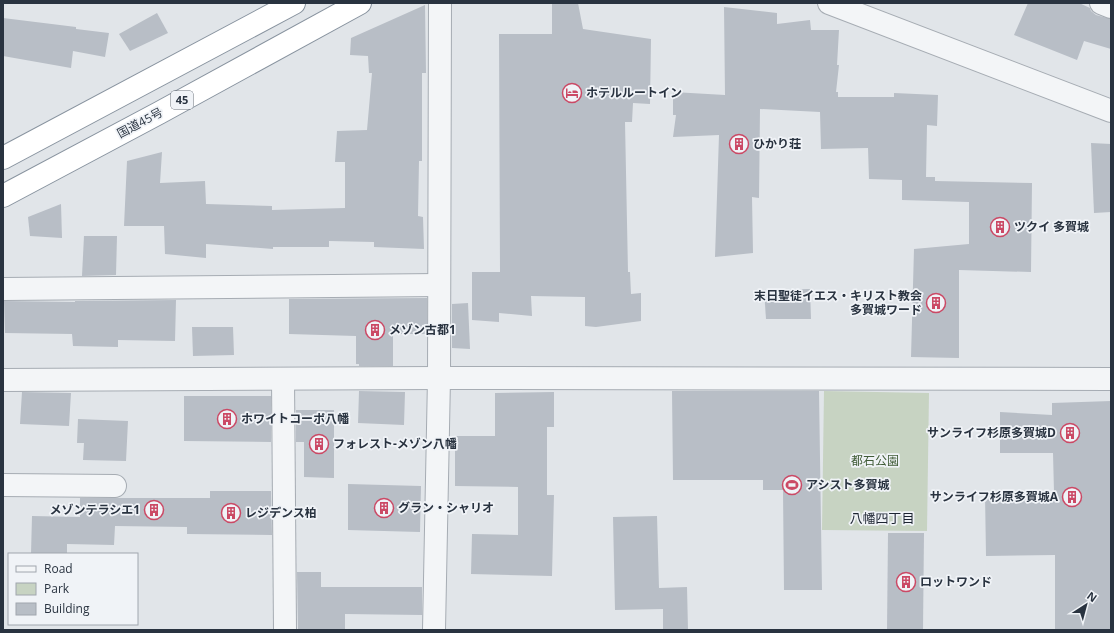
<svg xmlns="http://www.w3.org/2000/svg" width="1114" height="633" viewBox="0 0 1114 633" font-family="'Open Sans','Noto Sans JP',sans-serif">
	<style>
		.green { fill: #c7d3c2 }
		.building { fill: #b8bec6 }
		.lines { fill: none; stroke-linecap: round; stroke-linejoin: round }
		.minor-casing { stroke: #a6acb3; stroke-width: 24 }
		.highway-casing { stroke: #88939f; stroke-width: 24 }
		.minor { stroke: #f3f5f7; stroke-width: 22 }
		.highway { stroke: #fff; stroke-width: 22 }
		.labels { text-anchor: middle; stroke-width: 3.5; stroke-linejoin: round; paint-order: stroke }
		.shield { fill: #f0f3f7; stroke: #656d77; stroke-width: 1 }
		.shield-label { font-size: 11px; font-weight: bold; fill: #293340 }
		.poi-label { font-size: 12px; font-weight: bold; fill: #293340; stroke: #f0f3f7; text-anchor: start }
		.street-label { font-size: 12px; fill: #293340; stroke: #f0f3f7 }
		.park-label { font-size: 12px; fill: #405c37; stroke: #f0f3f7 }
		.neighbourhood-label { font-size: 13px; fill: #1c2431; stroke: #f0f3f7 }
	</style>
	<rect width="100%" height="100%" fill="#e1e5e9"/>
	<path class="green" d="M824,391L929,393L927,531L822,530Z"/>
	<g class="building">
		<path d="M552,3H578L583,29L651,39L650,104L633,103L632,122H625L628,272H630L631,294L641,293V321L596,327L585,326V297L531,296L532,316L499,313V322L472,320V272H500L499,34H552Z"/>
		<path d="M1028,3H1079L1090,8L1091,11L1096,15L1111,19V49L1084,41L1077,60L1014,35Z"/>
		<path d="M425,5L426,73H422V161H419L418,216L423,217L424,249L374,247V242L329,241V247H273V249L206,244V258L165,254L164,226H124L127,161L162,152L160,183L205,181L206,204L272,206V210L345,208V162H335L337,131L367,130L372,73H369L368,56L350,55L351,38Z"/>
		<path d="M724,7L777,13V24L810,20L811,30H839L837,65H839L836,92H838V97H894V93L938,95L937,126L927,125L926,177H935V181L1032,183L1031,272L959,270V358L911,357L914,249L969,244V202L902,200V180L869,179L868,148L821,149L820,112L760,109L759,198L752,197L753,253L715,257L719,135L673,137L676,115H673V92L725,95Z"/>
		<path d="M157,13L168,33L130,51L119,34Z"/>
		<path d="M3,18L76,27V29L109,33L105,57L73,51L71,68L3,56Z"/>
		<path d="M1091,143L1111,144V212L1094,213Z"/>
		<path d="M61,204L62,238L30,236L28,217Z"/>
		<path d="M84,236H117L116,275L82,276Z"/>
		<path d="M810,289L811,319H766L764,290Z"/>
		<path d="M427,298V334H393V366H359V364H356V336L289,334V299Z"/>
		<path d="M176,300L175,341L118,340V347L73,346L72,334L5,333L4,301L75,302V301Z"/>
		<path d="M468,303L470,349L452,348V304Z"/>
		<path d="M192,327H233L234,355L193,356Z"/>
		<path d="M359,391L405,392L404,425L358,423Z"/>
		<path d="M672,391H819L822,590H784L783,490H763V480H673Z"/>
		<path d="M22,392L71,393L69,426L20,424Z"/>
		<path d="M554,392V427H547V495H554L552,576L471,574L472,534L518,535V487L455,486V436H495V393Z"/>
		<path d="M184,396H271V442L184,441Z"/>
		<path d="M1111,401V630H1055V555L986,556L985,493L1054,492L1053,453H1000V412L1052,415V403Z"/>
		<path d="M296,410H334V478L304,477V442H296Z"/>
		<path d="M78,419L128,421L126,461L83,460L84,443H77Z"/>
		<path d="M348,484L421,486L420,532L348,530Z"/>
		<path d="M210,491H271L272,535L187,534V527L115,526L114,545L67,544V554H31L32,516L80,517V498H210Z"/>
		<path d="M657,516L659,588L687,587L688,630H663V609L615,610L613,517Z"/>
		<path d="M888,533H924L923,630H887Z"/>
		<path d="M297,572H321V587H422V615L345,614V630H298Z"/>
	</g>
	<g class="lines">
		<defs>
			<g id="minor">
				<path d="M829,3L1111,111"/>
				<path d="M1101,3L1111,7"/>
				<path d="M3,289L439,285"/>
				<path d="M283,379L285,630"/>
				<path d="M3,380L439,378L1111,379"/>
				<path d="M3,485L115,486"/>
				<path d="M434,630L439,378L440,3"/>
			</g>
			<g id="highway">
				<path d="M3,158L294,3"/>
				<path d="M3,196L159,113L360,3"/>
			</g>
		</defs>
		<use href="#minor" class="minor-casing"/>
		<use href="#highway" class="highway-casing"/>
		<use href="#minor" class="minor"/>
		<use href="#highway" class="highway"/>
	</g>
	<defs>
		<symbol id="hotel-ring" viewBox="-11 -11 22 22"><circle r="9.5" fill="#f0f3f7" stroke="#cb4965" stroke-width="1.5"/><path d="M-6-4.5h1.5V1H6V5H4.5V3h-9V5H-6ZM-4 0a1.8 1.8 0 1 1 3.6 0ZM.5 0V-2.5h3Q6-2.5 6 0Z" fill="#cb4965"/></symbol>
		<symbol id="building-ring" viewBox="-11 -11 22 22"><circle r="9.5" fill="#f0f3f7" stroke="#cb4965" stroke-width="1.5"/><path d="M-4-6H4V6H1V3H-1V6H-4ZM-2.5-4.3h1.7v1.8h-1.7ZM.8-4.3h1.7v1.8H.8ZM-2.5-1h1.7V.8h-1.7ZM.8-1h1.7V.8H.8Z" fill="#cb4965"/></symbol>
		<symbol id="stadium-ring" viewBox="-11 -11 22 22"><circle r="9.5" fill="#f0f3f7" stroke="#cb4965" stroke-width="1.5"/><path d="M0-5a6.5 5 0 1 0 0 10a6.5 5 0 1 0 0-10ZM-3.5-1.8h7v3.6h-7Z" fill="#cb4965"/></symbol>
	</defs>
	<g fill-rule="evenodd">
		<use href="#hotel-ring" x="561" y="82" width="22" height="22"/>
		<use href="#building-ring" x="728" y="133" width="22" height="22"/>
		<use href="#building-ring" x="989" y="216" width="22" height="22"/>
		<use href="#building-ring" x="925" y="292" width="22" height="22"/>
		<use href="#building-ring" x="364" y="319" width="22" height="22"/>
		<use href="#building-ring" x="216" y="408" width="22" height="22"/>
		<use href="#building-ring" x="1059" y="422" width="22" height="22"/>
		<use href="#building-ring" x="308" y="433" width="22" height="22"/>
		<use href="#stadium-ring" x="781" y="474" width="22" height="22"/>
		<use href="#building-ring" x="1061" y="486" width="22" height="22"/>
		<use href="#building-ring" x="373" y="497" width="22" height="22"/>
		<use href="#building-ring" x="143" y="499" width="22" height="22"/>
		<use href="#building-ring" x="220" y="502" width="22" height="22"/>
		<use href="#building-ring" x="895" y="571" width="22" height="22"/>
	</g>
	<g class="labels">
		<rect class="shield" x="171" y="91" width="22" height="18" rx="3"/>
		<g class="shield-label">
			<text x="182" y="104">45</text>
		</g>
		<g class="poi-label">
			<text x="586" y="97">ホテルルートイン</text>
			<text x="753" y="148">ひかり荘</text>
			<text x="1014" y="231">ツクイ 多賀城</text>
			<text x="922" y="300" text-anchor="end">末日聖徒イエス・キリスト教会<tspan x="922" dy="14">多賀城ワード</tspan></text>
			<text x="389" y="334">メゾン古都1</text>
			<text x="241" y="423">ホワイトコーポ八幡</text>
			<text x="1056" y="437" text-anchor="end">サンライフ杉原多賀城D</text>
			<text x="333" y="448">フォレスト-メゾン八幡</text>
			<text x="806" y="489">アシスト多賀城</text>
			<text x="1058" y="501" text-anchor="end">サンライフ杉原多賀城A</text>
			<text x="398" y="512">グラン・シャリオ</text>
			<text x="140" y="514" text-anchor="end">メゾンテラシエ1</text>
			<text x="245" y="517">レジデンス柏</text>
			<text x="920" y="586">ロットワンド</text>
		</g>
		<g class="street-label">
			<text transform="translate(140 123) rotate(-28)" y="4">国道45号</text>
		</g>
		<g class="park-label">
			<text x="875" y="465">都石公園</text>
		</g>
		<g class="neighbourhood-label">
			<text x="882" y="523">八幡四丁目</text>
		</g>
	</g>
	<rect width="1114" height="633" fill="none" stroke="#293340" stroke-width="8"/>
	<rect x="8" y="553" width="130" height="72" fill="#f0f3f7" stroke="#a0a6ae"/>
	<rect x="16" y="566" width="20" height="6" fill="#f3f5f7" stroke="#a0a6ae"/>
	<text x="44" y="573" font-size="12" fill="#293340">Road</text>
	<rect x="16" y="583" width="20" height="12" fill="#c7d3c2" stroke="#a0a6ae"/>
	<text x="44" y="593" font-size="12" fill="#293340">Park</text>
	<rect x="16" y="603" width="20" height="12" fill="#b8bec6" stroke="#a0a6ae"/>
	<text x="44" y="613" font-size="12" fill="#293340">Building</text>
	<g transform="translate(1086 605) rotate(36)" stroke="#f0f3f7" stroke-width="3" paint-order="stroke">
	<path d="M0-3L7 15L0 10L-7 15Z" fill="#293340"/>
	<text y="-6" font-size="11" font-weight="bold" text-anchor="middle" fill="#293340">N</text>
	</g>
</svg>
